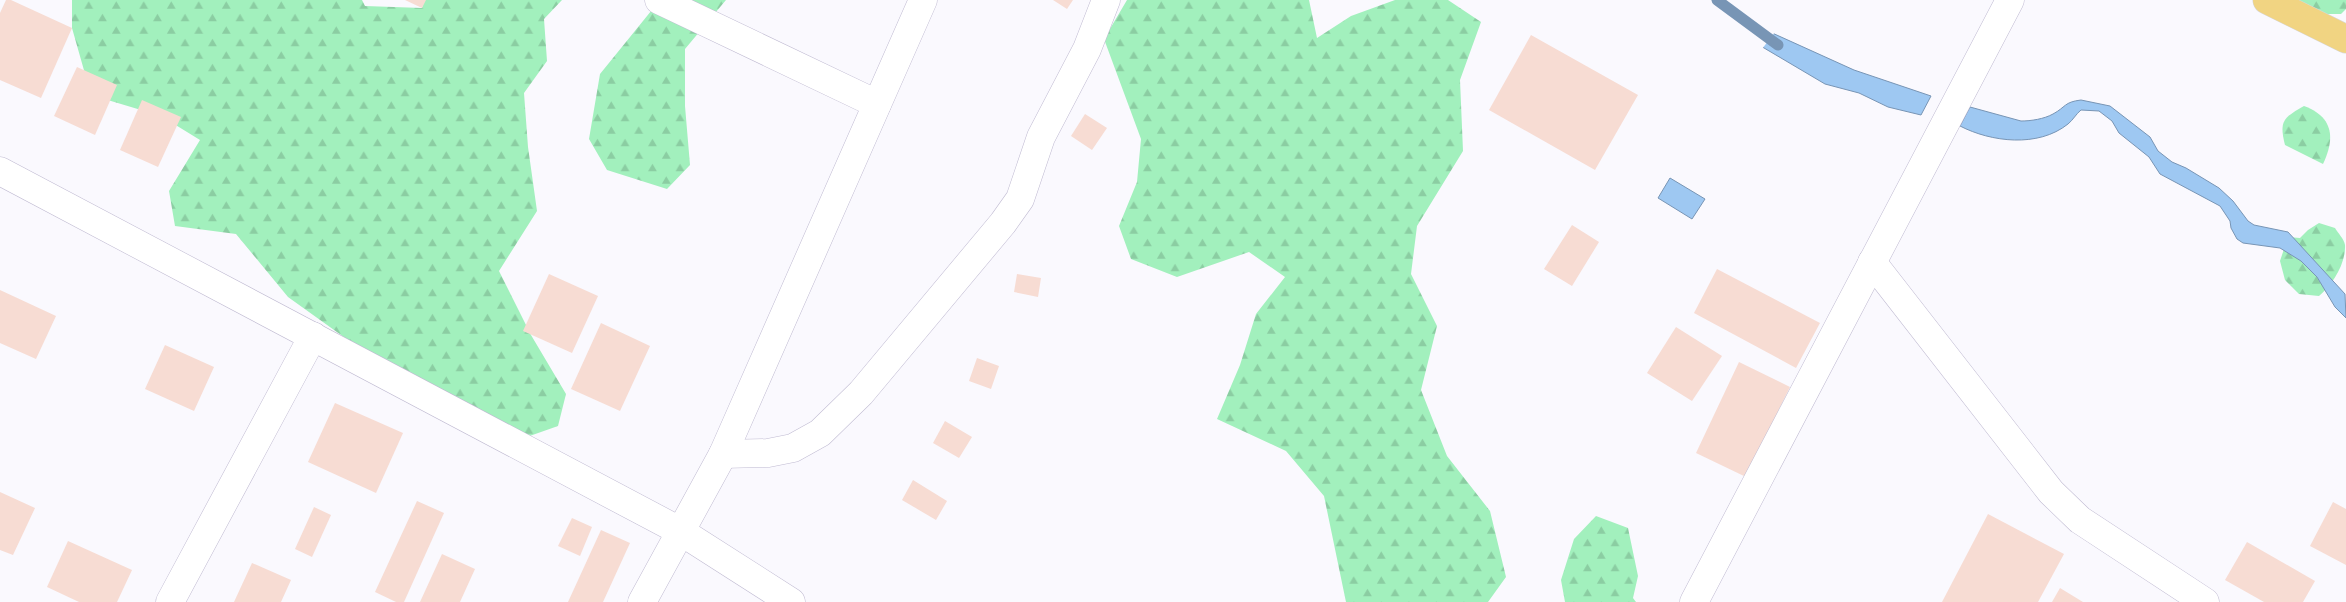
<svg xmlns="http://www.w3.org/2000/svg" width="2346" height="602" viewBox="0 0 2346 602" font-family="Ubuntu,sans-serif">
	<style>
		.forest { fill: url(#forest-firs) }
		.water { fill: #9ec8f2; stroke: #7895b5 }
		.pier { fill: #faf9fe }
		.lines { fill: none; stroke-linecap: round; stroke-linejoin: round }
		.stream { stroke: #7895b5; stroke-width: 11 }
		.building { fill: #f7dcd3 }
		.minor-casing { stroke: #c0bbd2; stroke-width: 29 }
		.major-casing { stroke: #d7d7d8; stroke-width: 29 }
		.minor { stroke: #fff; stroke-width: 28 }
		.major { stroke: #f1d482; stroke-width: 28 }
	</style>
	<defs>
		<pattern id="forest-firs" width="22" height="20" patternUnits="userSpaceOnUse" patternTransform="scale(1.25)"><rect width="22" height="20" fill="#a2f0bd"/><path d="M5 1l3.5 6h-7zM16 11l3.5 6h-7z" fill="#8bcda2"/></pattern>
	</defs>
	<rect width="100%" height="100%" fill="#faf9fe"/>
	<g class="forest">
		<path d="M72,0H362L365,6L422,8L424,0H562L544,19L547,61L524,93L528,147L537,211L499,271L531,335L566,394L558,426L524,438L355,345L288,297L236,234L175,226L169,191L200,140L161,116L91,95L72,28Z"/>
		<path d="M660,0H726L685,49V106L690,165L667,189L607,170L589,139L600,74Z"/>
		<path d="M1127,0H1309L1317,38L1351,16L1395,0H1448L1481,22L1460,80L1463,151L1417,226L1411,274L1437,326L1421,390L1447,456L1490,511L1506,577L1488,602H1346L1324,496L1286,451L1217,419L1240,365L1256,314L1285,277L1249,252L1177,277L1131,259L1119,226L1137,182L1141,139L1104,39Z"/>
		<path d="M2292,0H2346V9L2341,14H2324Z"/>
		<path d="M2304,106C2334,117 2335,139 2323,164L2285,145C2279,121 2283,118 2304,106Z"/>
		<path d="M2319,223L2335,228C2338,233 2344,239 2345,245C2346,264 2332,285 2319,296L2299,294L2285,280L2280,261L2288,237L2300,238L2308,230Z"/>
		<path d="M1596,516L1628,528L1638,576L1633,598L1636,602H1565L1561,580L1574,539Z"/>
	</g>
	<g class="water">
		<path d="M1770,32L1854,70L1931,96L1921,115L1888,107L1859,93L1825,84L1759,45Z"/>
		<path d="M2081,100L2110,106L2150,137L2158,151L2172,162L2186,168L2219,188L2233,201L2248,221L2254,225L2288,232L2345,294L2346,318L2335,307L2317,277L2301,261L2280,248L2243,243L2237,239L2231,228L2230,221L2220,206L2160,174L2149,157L2119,133L2112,121L2099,111L2081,110C2076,114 2073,120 2068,124C2038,148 1991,142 1960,126L1970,107L2021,121C2031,121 2044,119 2053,114C2066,107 2064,102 2081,100Z"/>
		<path d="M1670,178L1705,199L1692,219L1658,198Z"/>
	</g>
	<path class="pier" d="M1768,30L1775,32L1762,49L1757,44Z"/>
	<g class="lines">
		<path class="stream" d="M1717,0L1778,45"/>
	</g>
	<g class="building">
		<path d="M6,0H11L72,28L41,98L0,80V13Z"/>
		<path d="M405,0H426L422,8Z"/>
		<path d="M1053,0H1073L1067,9Z"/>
		<path d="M1531,35L1638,95L1595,170L1489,110Z"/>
		<path d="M77,67L117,85L95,135L54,116Z"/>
		<path d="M142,100L181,117L158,167L120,150Z"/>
		<path d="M1085,114L1107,128L1092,150L1071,136Z"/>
		<path d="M1572,225L1599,242L1572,286L1544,269Z"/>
		<path d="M1717,269L1820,323L1796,368L1694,313Z"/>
		<path d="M549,274L598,296L572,353L523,331Z"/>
		<path d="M1017,274L1041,278L1038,297L1014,292Z"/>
		<path d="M0,290L56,316L36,359L0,343Z"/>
		<path d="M601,323L650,346L620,411L571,389Z"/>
		<path d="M1676,327L1722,356L1692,401L1647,373Z"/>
		<path d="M165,345L214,367L194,411L145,389Z"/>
		<path d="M977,358L999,366L991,389L969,381Z"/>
		<path d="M1739,362L1790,387L1746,477L1696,453Z"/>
		<path d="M335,403L403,433L376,493L308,462Z"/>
		<path d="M945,421L972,437L959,458L933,443Z"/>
		<path d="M913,480L947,501L936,520L902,500Z"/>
		<path d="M0,492L35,508L13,555L0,550Z"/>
		<path d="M417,501L444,513L404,602H396L375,592Z"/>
		<path d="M2333,502L2346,509V565L2310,546Z"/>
		<path d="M314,507L331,515L312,557L295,549Z"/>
		<path d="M1988,514L2064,554L2038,602H1942Z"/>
		<path d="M572,518L592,527L580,556L558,546Z"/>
		<path d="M601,530L630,543L603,602H568Z"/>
		<path d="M68,541L132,570L117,602H79L47,587Z"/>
		<path d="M2247,542L2315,581L2303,602H2264L2225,580Z"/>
		<path d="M442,554L475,569L460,602H420Z"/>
		<path d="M252,563L291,580L281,602H234Z"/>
		<path d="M2060,588L2083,602H2052Z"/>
	</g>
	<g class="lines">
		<defs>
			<g id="minor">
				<path d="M659,0L877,104"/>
				<path d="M0,171L680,531L791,602"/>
				<path d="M1872,262L2051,492L2080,520L2205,602"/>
				<path d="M723,454L768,453L793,448L820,433L861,393L1003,223L1020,199L1041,137L1087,49L1106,0"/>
				<path d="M170,602L313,336"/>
				<path d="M642,602L723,454L923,0"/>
				<path d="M1694,602L2010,0"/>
			</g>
			<path id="major" d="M2267,0L2346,39"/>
		</defs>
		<use href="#minor" class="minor-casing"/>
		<use href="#major" class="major-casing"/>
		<use href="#minor" class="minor"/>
		<use href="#major" class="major"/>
	</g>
</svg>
